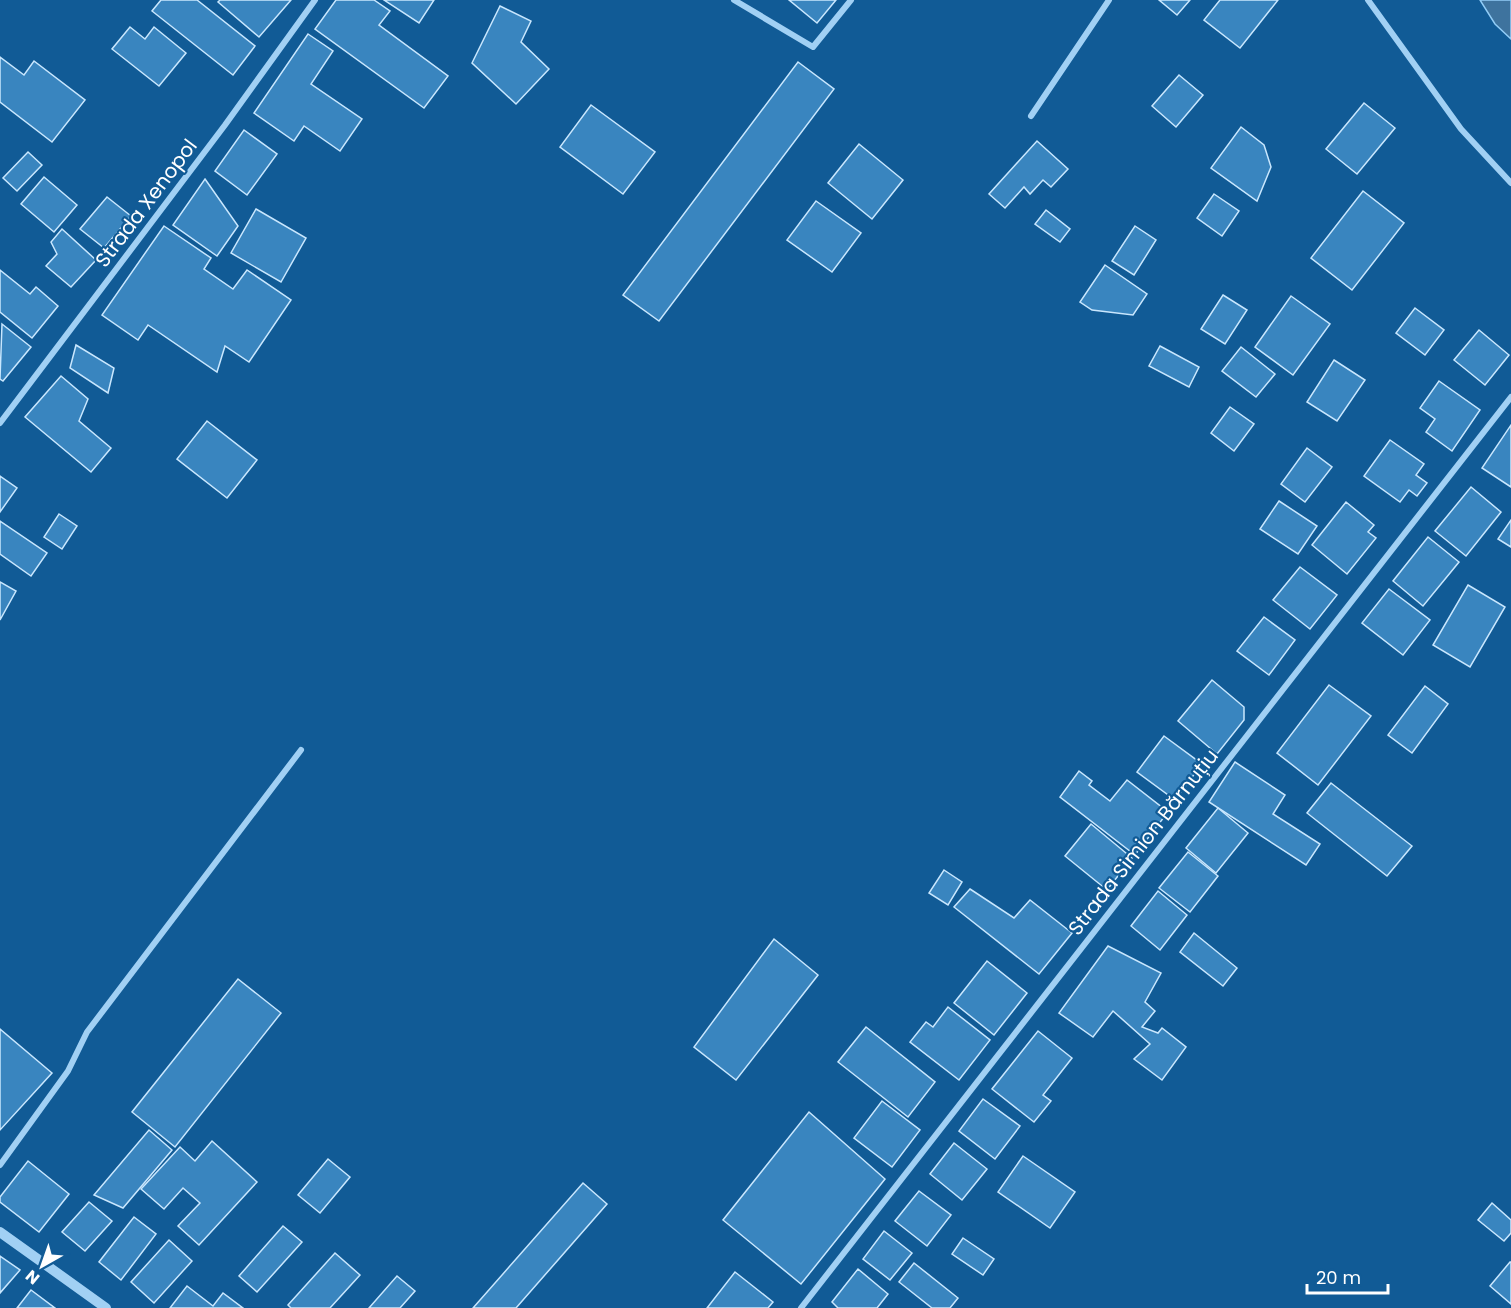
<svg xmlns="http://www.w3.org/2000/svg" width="1511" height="1308" viewBox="0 0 1511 1308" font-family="Poppins,sans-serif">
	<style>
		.water { fill: #3e739e; stroke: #92cdf7; stroke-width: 1.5 }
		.building { fill: #3985bf; stroke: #c9e7fe; stroke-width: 1.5 }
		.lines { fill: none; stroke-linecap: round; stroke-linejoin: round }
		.minor { stroke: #a1d0f4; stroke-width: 6 }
		.tertiary { stroke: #a1d0f4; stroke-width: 10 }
		.labels { text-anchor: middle; stroke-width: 4.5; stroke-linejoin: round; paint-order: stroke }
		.street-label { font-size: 20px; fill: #fff; stroke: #115b96 }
	</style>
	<rect width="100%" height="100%" fill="#115b96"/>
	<path class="water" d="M1480,0H1511V39L1495,24Z"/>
	<g class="building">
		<path d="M161,0H197L255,46L233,75L152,11Z"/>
		<path d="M220,0H291L259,37L218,2Z"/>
		<path d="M336,0H374L390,11L379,25L448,76L424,108L315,29Z"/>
		<path d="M384,0H434L419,23Z"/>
		<path d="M789,0H836L817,23Z"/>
		<path d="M1159,0H1190L1177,15Z"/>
		<path d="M1220,0H1278L1240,48L1204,20Z"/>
		<path d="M500,6L531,21L521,42L549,69L516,104L472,63Z"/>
		<path d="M130,27L145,39L154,27L186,53L159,86L112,49Z"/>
		<path d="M308,34L333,51L311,84L362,119L340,151L304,126L294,141L254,113Z"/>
		<path d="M0,57L24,75L34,61L85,100L52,142L0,102Z"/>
		<path d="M798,62L834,89L659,321L623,295Z"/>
		<path d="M1179,75L1203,95L1176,127L1152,106Z"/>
		<path d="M1364,103L1395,128L1357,174L1326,149Z"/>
		<path d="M591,105L655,152L623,194L560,147Z"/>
		<path d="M1241,127L1264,145L1271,167L1257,201L1211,168Z"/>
		<path d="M244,130L277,154L247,195L215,171Z"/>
		<path d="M1037,141L1068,169L1051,187L1043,180L1030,194L1024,187L1005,208L989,194Z"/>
		<path d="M859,144L903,180L872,219L828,183Z"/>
		<path d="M28,152L42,165L17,191L3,178Z"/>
		<path d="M44,177L77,205L54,232L21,204Z"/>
		<path d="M205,179L238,226L217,256L173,225Z"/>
		<path d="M1363,191L1404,223L1352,290L1311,258Z"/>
		<path d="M1214,194L1239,211L1222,236L1197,218Z"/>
		<path d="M107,197L131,216L104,248L80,229Z"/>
		<path d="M816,201L861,233L832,272L787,240Z"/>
		<path d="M256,209L306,238L281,282L231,253Z"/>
		<path d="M1046,210L1070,229L1060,242L1035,224Z"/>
		<path d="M164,226L211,258L204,269L233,289L247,270L291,300L249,362L225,346L217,372L148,325L138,340L102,315Z"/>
		<path d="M1135,226L1156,240L1134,275L1112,261Z"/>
		<path d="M62,229L96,260L71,287L46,266L57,254L51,242Z"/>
		<path d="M1105,265L1147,294L1133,315L1092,310L1080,302Z"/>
		<path d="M0,270L30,294L36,287L58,306L32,338L0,312Z"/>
		<path d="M1223,295L1247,310L1225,344L1201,329Z"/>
		<path d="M1291,296L1330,324L1293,375L1255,347Z"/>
		<path d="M1415,308L1444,330L1425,355L1396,333Z"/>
		<path d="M2,324L31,347L3,381L0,379Z"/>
		<path d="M1479,330L1509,355L1485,385L1454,360Z"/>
		<path d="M76,345L114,368L108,393L70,368Z"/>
		<path d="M1160,346L1199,367L1189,387L1149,366Z"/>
		<path d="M1241,347L1275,374L1256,397L1222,371Z"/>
		<path d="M1334,360L1365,380L1337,421L1307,402Z"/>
		<path d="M61,376L88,399L79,421L111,448L91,472L25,417Z"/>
		<path d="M1439,381L1480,410L1452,451L1426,432L1435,419L1420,408Z"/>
		<path d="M1230,407L1254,424L1234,451L1211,433Z"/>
		<path d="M207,421L257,460L227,498L177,459Z"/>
		<path d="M1511,425V487L1482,468Z"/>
		<path d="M1390,440L1424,464L1416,475L1427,483L1417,496L1409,490L1400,502L1364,476Z"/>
		<path d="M1307,448L1332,467L1305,502L1281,484Z"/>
		<path d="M0,476L17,488L0,512Z"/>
		<path d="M1471,487L1501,512L1466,556L1435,531Z"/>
		<path d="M1279,501L1317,526L1298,554L1260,529Z"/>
		<path d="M1346,502L1374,525L1368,532L1376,538L1347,574L1312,545Z"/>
		<path d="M59,514L77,526L62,549L44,537Z"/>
		<path d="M1511,520V547L1498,539Z"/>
		<path d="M0,521L47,553L31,576L0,554Z"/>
		<path d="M1428,537L1459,562L1423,606L1393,581Z"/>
		<path d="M1300,567L1337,595L1310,629L1273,600Z"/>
		<path d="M0,582L16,591L0,620Z"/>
		<path d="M1468,585L1505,607L1470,667L1433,645Z"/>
		<path d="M1389,589L1430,620L1403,655L1362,623Z"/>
		<path d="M1264,617L1295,640L1269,675L1237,651Z"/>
		<path d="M1212,680L1244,707V720L1217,754L1178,721Z"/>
		<path d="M1329,685L1371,716L1318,785L1277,753Z"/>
		<path d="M1425,686L1448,704L1412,753L1388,735Z"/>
		<path d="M1164,736L1202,764L1175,800L1137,772Z"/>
		<path d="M1235,762L1285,795L1273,814L1320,844L1306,865L1209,802Z"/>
		<path d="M1079,771L1092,781L1089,785L1110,801L1127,780L1168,812L1135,855L1060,797Z"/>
		<path d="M1331,783L1412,846L1387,876L1307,813Z"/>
		<path d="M1218,808L1248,833L1216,873L1186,848Z"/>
		<path d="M1091,824L1132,858L1107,890L1065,856Z"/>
		<path d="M1188,852L1218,876L1190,912L1159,888Z"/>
		<path d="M944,870L962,882L948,905L929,893Z"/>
		<path d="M970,889L1014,918L1030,900L1072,933L1039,974L954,907Z"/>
		<path d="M1158,891L1187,915L1160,950L1131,926Z"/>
		<path d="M1194,933L1237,968L1223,986L1180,952Z"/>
		<path d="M774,939L818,975L736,1080L694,1047Z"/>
		<path d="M1108,946L1161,973L1145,1002L1155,1011L1142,1027L1158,1033L1162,1028L1186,1047L1162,1080L1134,1059L1150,1044L1113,1011L1093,1037L1059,1013Z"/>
		<path d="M987,961L1027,993L994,1035L954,1003Z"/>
		<path d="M238,979L281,1013L175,1147L132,1112Z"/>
		<path d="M948,1007L990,1040L959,1080L910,1042L926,1022L933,1027Z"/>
		<path d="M866,1027L935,1082L908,1117L838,1062Z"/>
		<path d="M0,1029L52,1073L0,1130Z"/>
		<path d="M1038,1031L1072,1058L1043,1095L1051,1101L1034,1122L992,1089Z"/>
		<path d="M983,1099L1020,1126L995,1159L959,1131Z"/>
		<path d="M882,1101L920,1130L892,1167L854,1138Z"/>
		<path d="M809,1112L885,1179L801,1284L723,1220Z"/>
		<path d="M149,1130L172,1150L123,1208L94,1195Z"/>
		<path d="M212,1141L257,1182L199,1245L178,1226L200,1203L183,1188L164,1209L141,1189L180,1147L195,1161Z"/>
		<path d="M954,1143L987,1169L962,1200L930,1174Z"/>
		<path d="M1023,1156L1075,1192L1050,1228L998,1192Z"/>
		<path d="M328,1159L350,1177L320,1213L298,1195Z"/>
		<path d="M28,1161L69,1194L39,1232L0,1202V1197Z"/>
		<path d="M583,1183L607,1204L516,1308H473Z"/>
		<path d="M919,1191L951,1215L927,1246L895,1221Z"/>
		<path d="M89,1202L112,1221L85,1251L62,1232Z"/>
		<path d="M1492,1203L1511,1220V1233L1504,1241L1478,1220Z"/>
		<path d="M134,1217L156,1234L121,1280L99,1262Z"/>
		<path d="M283,1226L302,1242L257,1292L239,1276Z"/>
		<path d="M884,1231L912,1253L890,1280L863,1259Z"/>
		<path d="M963,1238L994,1259L983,1275L952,1254Z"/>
		<path d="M169,1240L192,1261L154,1303L131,1282Z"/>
		<path d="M335,1253L360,1275L330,1308H291L288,1305Z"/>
		<path d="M0,1256L20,1270L0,1293Z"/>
		<path d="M1510,1262H1511V1304L1490,1286Z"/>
		<path d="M914,1263L958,1298L950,1308H932L899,1282Z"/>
		<path d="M858,1269L888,1294L877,1308H838L832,1302Z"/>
		<path d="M735,1272L773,1302L768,1308H707Z"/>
		<path d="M397,1276L415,1291L400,1308H369Z"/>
		<path d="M187,1286L213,1306L223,1293L243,1308H170Z"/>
		<path d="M31,1290L55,1308H17Z"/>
	</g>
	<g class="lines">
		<g class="minor">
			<path d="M734,0L813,47L851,0"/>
			<path d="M1368,0L1461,129L1511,183"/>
			<path d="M1031,116L1109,0"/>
			<path d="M0,423L225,125L315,0"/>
			<path d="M0,1165L68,1071L87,1032L301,750"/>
			<path d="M801,1308L1511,397"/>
		</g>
		<path class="tertiary" d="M0,1232L106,1308"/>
	</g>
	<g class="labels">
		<g class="street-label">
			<text transform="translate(146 203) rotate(-53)" y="7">Strada Xenopol</text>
			<text transform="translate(1143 842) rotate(-52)" y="7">Strada Simion Bărnuțiu</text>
		</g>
	</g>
	<g transform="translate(42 1266) rotate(220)" stroke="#115b96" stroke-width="4.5" paint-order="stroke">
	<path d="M0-4.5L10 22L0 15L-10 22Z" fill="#ffffff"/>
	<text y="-9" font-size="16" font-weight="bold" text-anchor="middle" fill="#ffffff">N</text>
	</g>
	<path d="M1307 1284v9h81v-9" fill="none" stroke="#ffffff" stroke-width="3"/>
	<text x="1316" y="1284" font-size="18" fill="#ffffff" stroke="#115b96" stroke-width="4.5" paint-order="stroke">20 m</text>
</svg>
